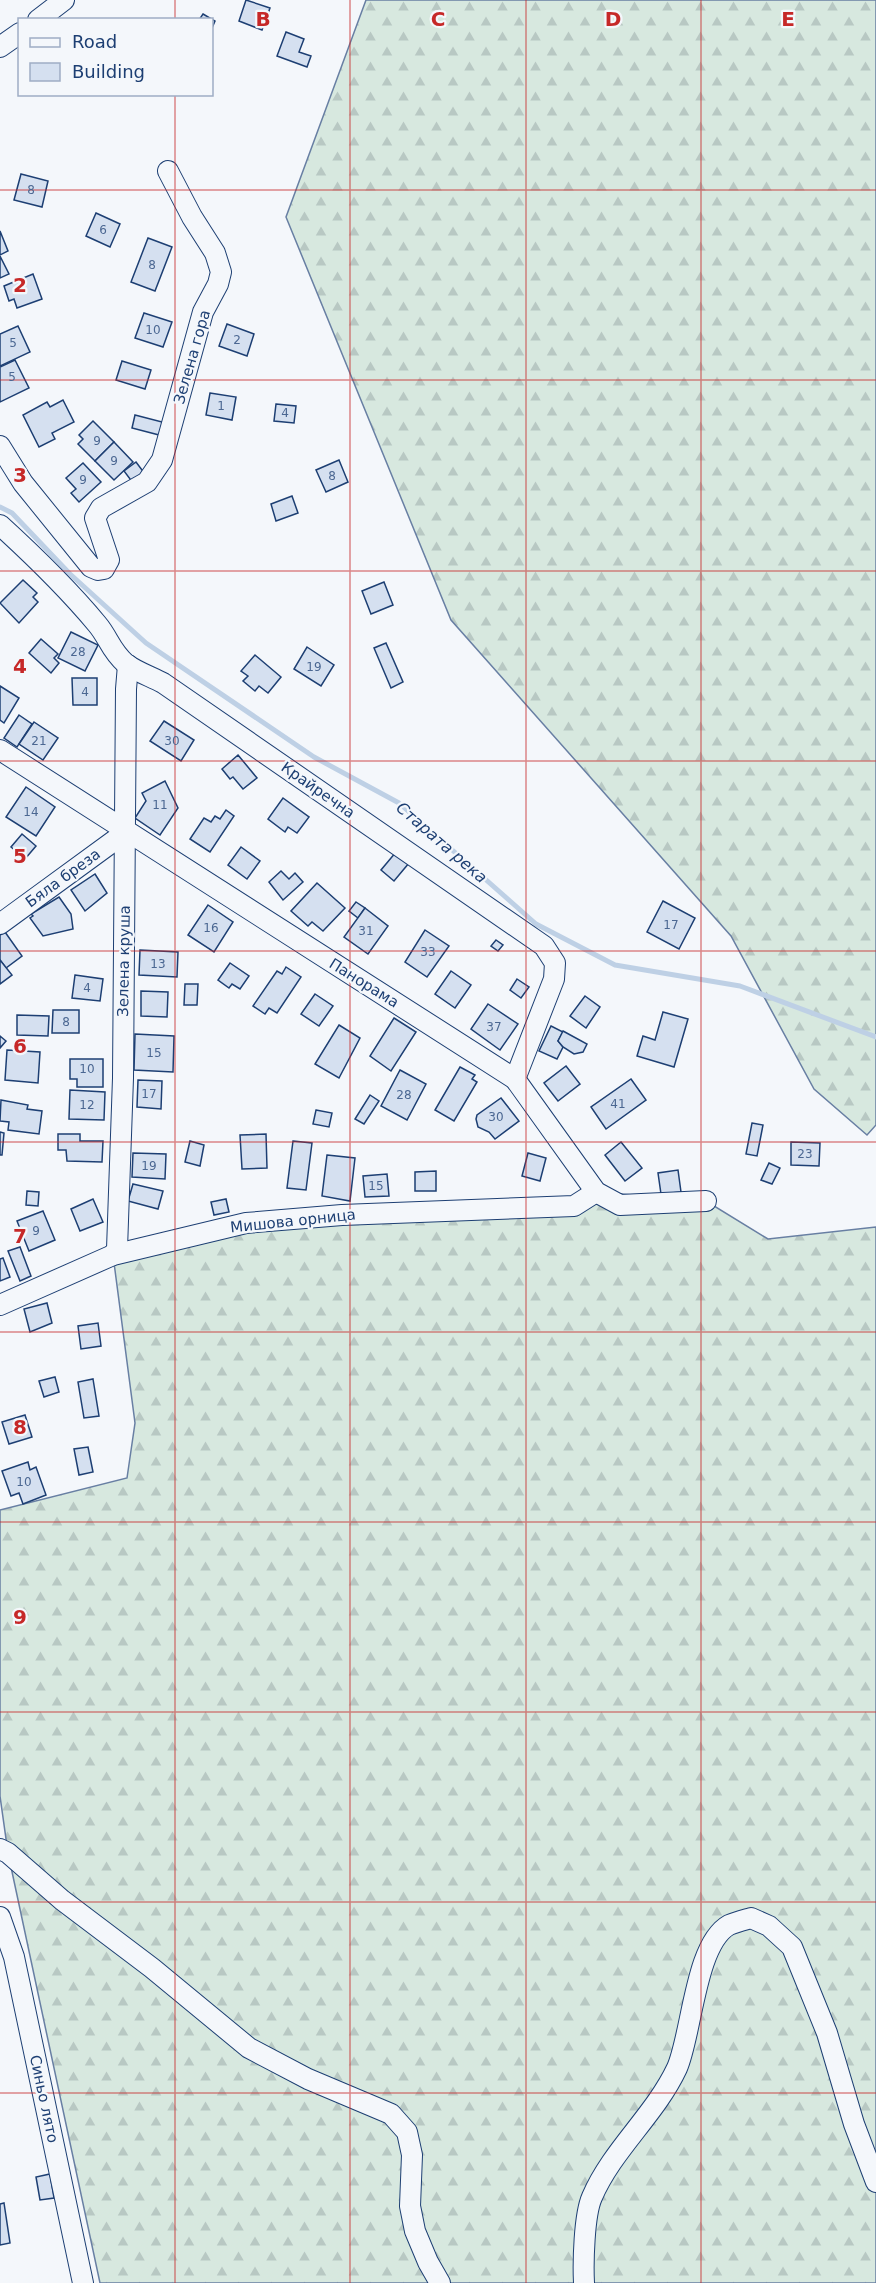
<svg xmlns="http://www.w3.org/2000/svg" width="876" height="2283" viewBox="0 0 876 2283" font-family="'DejaVu Sans',sans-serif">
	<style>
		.forest { fill: url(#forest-firs); stroke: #687fa3; stroke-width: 1.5 }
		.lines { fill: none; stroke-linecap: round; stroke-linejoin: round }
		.stream { stroke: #bed0e5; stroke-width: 5 }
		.building { fill: #d5e0f0; stroke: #1d3f73; stroke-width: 1.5 }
		.minor-casing { stroke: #1d3f73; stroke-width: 22 }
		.minor { stroke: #f4f7fb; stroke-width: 20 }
		.grid { fill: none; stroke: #c62828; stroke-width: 1.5; stroke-opacity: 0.55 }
		.labels { text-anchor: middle; stroke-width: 4.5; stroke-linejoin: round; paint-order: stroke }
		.number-label { font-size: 12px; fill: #4b6792 }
		.street-label { font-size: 15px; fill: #1d3f73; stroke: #f4f7fb }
		.water-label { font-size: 16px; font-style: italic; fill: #1d3f73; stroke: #f4f7fb }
		.grid-label { font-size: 20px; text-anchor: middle; font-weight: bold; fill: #c62828; stroke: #f4f7fb; stroke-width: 4.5; stroke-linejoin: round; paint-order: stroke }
	</style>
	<defs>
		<pattern id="forest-firs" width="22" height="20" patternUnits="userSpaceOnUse" patternTransform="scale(1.5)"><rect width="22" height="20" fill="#d7e8df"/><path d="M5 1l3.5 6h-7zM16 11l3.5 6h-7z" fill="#b8c8c3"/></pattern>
	</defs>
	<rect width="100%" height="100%" fill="#f4f7fb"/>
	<g class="forest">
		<path d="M366,0H876V1125L867,1135L814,1089L731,936L451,620L286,217Z"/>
		<path d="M596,1192L706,1201L768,1239L876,1227V2283H100L8,1853L0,1796V1510L127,1478L135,1423L113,1255L246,1223L573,1206Z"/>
	</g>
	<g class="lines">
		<path class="stream" d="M0,507L12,513L70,574L146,643L314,757L399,803L536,924L615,965L740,986L876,1037"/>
	</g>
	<g class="building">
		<path d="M246,0L270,8L262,30L239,21Z"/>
		<path d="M203,14L215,21L212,28V20H199Z"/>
		<path d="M286,32L304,39L299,52L311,56L307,67L277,56Z"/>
		<path d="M21,174L48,181L42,207L14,200Z"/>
		<path d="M96,213L120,224L110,247L86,236Z"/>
		<path d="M0,231L8,251L0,255Z"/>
		<path d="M148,238L172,247L155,291L131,282Z"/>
		<path d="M0,256L9,274L0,278Z"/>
		<path d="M33,274L42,299L17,308L14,299L9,301L4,286Z"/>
		<path d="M144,313L172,322L163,347L135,338Z"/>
		<path d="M227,324L254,334L247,356L219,346Z"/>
		<path d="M18,326L30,352L0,366V334Z"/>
		<path d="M15,360L29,388L0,402V367Z"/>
		<path d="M122,361L151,370L145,389L116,380Z"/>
		<path d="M210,393L236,397L232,420L206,415Z"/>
		<path d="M63,400L74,422L52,433L55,439L39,447L23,415L47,402L50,407Z"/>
		<path d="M276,404L296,406L294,423L274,421Z"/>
		<path d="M135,415L166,423L163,436L132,428Z"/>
		<path d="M93,421L114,442L95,461L78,444L83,439L79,435Z"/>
		<path d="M114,442L133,462L114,480L95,461Z"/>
		<path d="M339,460L348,482L326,492L316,470Z"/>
		<path d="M136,462L145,474L133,483L124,471Z"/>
		<path d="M83,463L101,482L79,502L71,493L76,489L66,478Z"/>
		<path d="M292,496L298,513L276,521L271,504Z"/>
		<path d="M23,580L37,593L33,597L38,602L19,623L0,603Z"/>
		<path d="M384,582L393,605L371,614L362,591Z"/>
		<path d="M71,632L98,645L85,671L58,658Z"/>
		<path d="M41,639L58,654L54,658L59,663L51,673L29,653Z"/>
		<path d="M386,643L403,682L391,688L374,648Z"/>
		<path d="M307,647L334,665L321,686L294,669Z"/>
		<path d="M255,655L281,677L268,693L259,686L255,691L243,681L248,676L241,671Z"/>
		<path d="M72,678H97V705H73Z"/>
		<path d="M0,686L19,698L4,723L0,720Z"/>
		<path d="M19,715L32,724L17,747L4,738Z"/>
		<path d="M164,721L194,740L181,761L150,741Z"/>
		<path d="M34,722L58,738L43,760L19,744Z"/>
		<path d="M238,755L257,778L243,789L233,777L230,779L222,769Z"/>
		<path d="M165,781L178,808L160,835L135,818L146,801L142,793Z"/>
		<path d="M26,787L55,807L36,836L6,817Z"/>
		<path d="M283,798L309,817L297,833L288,827L285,832L268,819Z"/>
		<path d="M226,810L234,816L210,852L190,839L204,818L211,822L215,816L220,819Z"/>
		<path d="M22,834L36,846L25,859L11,847Z"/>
		<path d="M241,847L260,861L247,879L228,865Z"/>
		<path d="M396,852L409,863L394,881L381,870Z"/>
		<path d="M281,871L289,879L295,873L303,882L283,900L269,882Z"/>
		<path d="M95,874L107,893L85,911L71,890Z"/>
		<path d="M317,883L345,908L323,931L312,922L308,926L291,911Z"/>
		<path d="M59,897L71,914L73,929L43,936L30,918L33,916L31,914Z"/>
		<path d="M663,901L695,918L679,949L647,932Z"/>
		<path d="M356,902L365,908L358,918L349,911Z"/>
		<path d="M208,905L233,922L214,952L188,935Z"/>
		<path d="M365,908L388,926L368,954L344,937Z"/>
		<path d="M425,930L449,946L427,977L405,962Z"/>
		<path d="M5,932L22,956L6,968L0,960V935Z"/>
		<path d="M496,940L503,945L498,951L491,946Z"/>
		<path d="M140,950L178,952L177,977L139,975Z"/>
		<path d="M0,960L12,975L0,984Z"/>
		<path d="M230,963L249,976L240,989L232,984L229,988L218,980Z"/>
		<path d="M286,967L301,977L277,1013L269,1008L265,1014L253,1006L277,971L282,974Z"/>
		<path d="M451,971L471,985L455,1008L435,994Z"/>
		<path d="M75,975L103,979L100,1001L72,998Z"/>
		<path d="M517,979L529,987L521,998L510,990Z"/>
		<path d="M185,984H198L197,1005H184Z"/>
		<path d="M141,991L168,992L167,1017L141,1016Z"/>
		<path d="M315,994L333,1006L319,1026L301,1014Z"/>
		<path d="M585,996L600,1007L586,1028L570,1016Z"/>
		<path d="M488,1004L518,1024L500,1050L471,1029Z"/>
		<path d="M53,1010H79V1033H52Z"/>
		<path d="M663,1012L688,1019L674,1067L637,1056L643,1036L655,1040Z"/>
		<path d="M17,1015L49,1016L48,1036L17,1035Z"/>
		<path d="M394,1018L416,1032L391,1071L370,1056Z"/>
		<path d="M339,1025L360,1038L339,1078L315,1064Z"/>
		<path d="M551,1026L563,1032L558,1041L563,1047L557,1059L539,1051Z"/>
		<path d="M563,1031L587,1044L583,1052L574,1054L563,1047L558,1041Z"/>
		<path d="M135,1034L174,1036L173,1072L134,1070Z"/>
		<path d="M0,1036L6,1041L0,1048Z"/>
		<path d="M7,1050L40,1052L38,1083L5,1080Z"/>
		<path d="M70,1059H103V1087H77V1079H70Z"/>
		<path d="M566,1066L580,1084L558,1101L544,1083Z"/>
		<path d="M460,1067L475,1075L472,1079L477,1082L454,1121L435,1110Z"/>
		<path d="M400,1070L426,1084L407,1120L381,1106Z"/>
		<path d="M631,1079L646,1100L606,1129L591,1107Z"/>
		<path d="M138,1080L162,1081L161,1109L137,1107Z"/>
		<path d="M70,1090L105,1092L104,1120L69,1119Z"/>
		<path d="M370,1095L379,1101L364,1124L355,1119Z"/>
		<path d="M501,1098L519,1121L495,1139L489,1132L478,1127L476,1119L477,1115Z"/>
		<path d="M1,1100L28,1105L27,1109L42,1111L39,1134L8,1130L9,1122L0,1121Z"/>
		<path d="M316,1110L332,1113L329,1127L313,1124Z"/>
		<path d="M752,1123L763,1125L757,1156L746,1154Z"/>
		<path d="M0,1132L4,1133L2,1155H0Z"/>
		<path d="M58,1134H80V1141H103L102,1162L67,1161L66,1150H58Z"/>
		<path d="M266,1134L267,1168L242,1169L240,1135Z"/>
		<path d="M190,1141L204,1145L200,1166L185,1162Z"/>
		<path d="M293,1141L312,1143L306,1190L287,1188Z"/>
		<path d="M621,1142L642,1168L625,1181L605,1155Z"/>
		<path d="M791,1142L820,1143L819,1166L791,1165Z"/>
		<path d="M133,1153L166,1154L165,1179L132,1177Z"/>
		<path d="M528,1153L546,1158L540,1181L522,1176Z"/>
		<path d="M327,1155L355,1158L350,1201L322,1196Z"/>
		<path d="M769,1163L780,1168L772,1184L761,1180Z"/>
		<path d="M678,1170L681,1192L661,1194L658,1173Z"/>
		<path d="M436,1171V1191H415V1172Z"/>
		<path d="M387,1174L389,1196L365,1197L363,1176Z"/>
		<path d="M133,1184L163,1191L158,1209L128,1201Z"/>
		<path d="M27,1191L39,1192L38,1206L26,1205Z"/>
		<path d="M93,1199L103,1222L80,1231L71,1209Z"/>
		<path d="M226,1199L229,1212L214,1215L211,1202Z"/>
		<path d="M43,1211L55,1240L29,1251L17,1221Z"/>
		<path d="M20,1247L31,1276L20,1281L8,1251Z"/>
		<path d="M3,1258L10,1277L0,1281V1259Z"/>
		<path d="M47,1303L52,1323L30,1332L24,1309Z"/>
		<path d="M98,1323L101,1346L81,1349L78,1326Z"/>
		<path d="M55,1377L59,1392L44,1397L39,1381Z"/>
		<path d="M93,1379L99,1416L84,1418L78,1382Z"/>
		<path d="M25,1415L32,1437L9,1444L2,1422Z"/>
		<path d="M88,1447L93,1472L79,1475L74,1449Z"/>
		<path d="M28,1462L30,1470L36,1467L46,1495L23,1504L19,1493L11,1496L2,1471Z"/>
		<path d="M50,2174L54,2198L40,2200L36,2177Z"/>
		<path d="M4,2203L10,2243L0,2245V2204Z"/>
	</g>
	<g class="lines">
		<defs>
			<g id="minor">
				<path d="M38,20L64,0"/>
				<path d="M0,47L20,33"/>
				<path d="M0,446L23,483L91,567L98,570L104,569L109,560L95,518L101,508L147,482L162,460L203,312L218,284L221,272L215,253L192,217L168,171"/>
				<path d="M0,525C34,556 67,588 97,624C109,638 110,650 126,664C137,672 152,677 163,683L544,946L555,963L554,979L515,1079"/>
				<path d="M0,750L515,1079L596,1192L620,1205L706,1201"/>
				<path d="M0,924L126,832"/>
				<path d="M113,1255L117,1249L123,1078L126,689L128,665"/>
				<path d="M0,1305L113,1255L246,1223L342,1215L574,1206L596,1192"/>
				<path d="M0,1849L8,1853L62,1900L152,1968L249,2048L308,2079L391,2114L407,2132L412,2155L410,2206L415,2231L428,2262L440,2283"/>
				<path d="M0,1917L14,1957L83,2283"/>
				<path d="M584,2283C583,2263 584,2215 592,2197C612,2150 655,2115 677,2068C692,2034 695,1944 729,1925C736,1922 744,1920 751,1918L769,1926L792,1947L827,2033L854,2124L876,2182"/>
			</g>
		</defs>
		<use href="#minor" class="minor-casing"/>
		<use href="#minor" class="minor"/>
	</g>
	<path class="grid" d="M175,0V20M350,0V2283M526,0V2283M701,0V2283M175,94V2283M0,190H876M0,380H876M0,571H876M0,761H876M0,951H876M0,1142H876M0,1332H876M0,1522H876M0,1712H876M0,1902H876M0,2093H876"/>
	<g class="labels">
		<g class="number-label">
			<text x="31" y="194">8</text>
			<text x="103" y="234">6</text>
			<text x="152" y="269">8</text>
			<text x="153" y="334">10</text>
			<text x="237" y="344">2</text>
			<text x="13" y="347">5</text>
			<text x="12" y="381">5</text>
			<text x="221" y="410">1</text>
			<text x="285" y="417">4</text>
			<text x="97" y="445">9</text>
			<text x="114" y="465">9</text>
			<text x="332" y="480">8</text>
			<text x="83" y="484">9</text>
			<text x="78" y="656">28</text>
			<text x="314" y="671">19</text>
			<text x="85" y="696">4</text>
			<text x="39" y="745">21</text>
			<text x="172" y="745">30</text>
			<text x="160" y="809">11</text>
			<text x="31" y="816">14</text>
			<text x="671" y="929">17</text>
			<text x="211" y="932">16</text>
			<text x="366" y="935">31</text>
			<text x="428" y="956">33</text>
			<text x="158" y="968">13</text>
			<text x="87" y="992">4</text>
			<text x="66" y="1026">8</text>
			<text x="494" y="1031">37</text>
			<text x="154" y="1057">15</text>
			<text x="87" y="1073">10</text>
			<text x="149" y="1098">17</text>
			<text x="404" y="1099">28</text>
			<text x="618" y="1108">41</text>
			<text x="87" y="1109">12</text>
			<text x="496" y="1121">30</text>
			<text x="805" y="1158">23</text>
			<text x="149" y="1170">19</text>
			<text x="376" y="1190">15</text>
			<text x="36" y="1235">9</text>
			<text x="24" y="1486">10</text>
		</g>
		<g class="street-label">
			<text transform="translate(192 357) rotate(-74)" y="5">Зелена гора</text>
			<text transform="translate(318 790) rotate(35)" y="5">Крайречна</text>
			<text transform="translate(63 878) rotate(-36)" y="5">Бяла бреза</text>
			<text transform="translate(124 961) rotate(-89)" y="5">Зелена круша</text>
			<text transform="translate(364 983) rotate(32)" y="5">Панорама</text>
			<text transform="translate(293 1221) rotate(-6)" y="5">Мишова орница</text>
			<text transform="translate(44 2099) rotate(78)" y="5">Синьо лято</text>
		</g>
		<g class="water-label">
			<text transform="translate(442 842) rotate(41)" y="6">Старата река</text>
		</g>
	</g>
	<g class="grid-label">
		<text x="263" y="26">B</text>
		<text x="438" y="26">C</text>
		<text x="613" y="26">D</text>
		<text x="788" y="26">E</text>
		<text x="20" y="292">2</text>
		<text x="20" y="482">3</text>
		<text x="20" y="673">4</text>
		<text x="20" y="863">5</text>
		<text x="20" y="1053">6</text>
		<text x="20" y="1243">7</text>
		<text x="20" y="1434">8</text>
		<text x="20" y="1624">9</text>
	</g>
	<rect x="18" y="18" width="195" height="78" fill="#f4f7fb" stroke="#9eadc5" stroke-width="1.5"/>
	<rect x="30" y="38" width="30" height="9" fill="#f4f7fb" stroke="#9eadc5" stroke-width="1.5"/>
	<text x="72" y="48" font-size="18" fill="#1d3f73">Road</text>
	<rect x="30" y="63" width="30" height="18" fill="#d5e0f0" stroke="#9eadc5" stroke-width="1.5"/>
	<text x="72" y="78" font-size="18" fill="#1d3f73">Building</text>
</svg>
